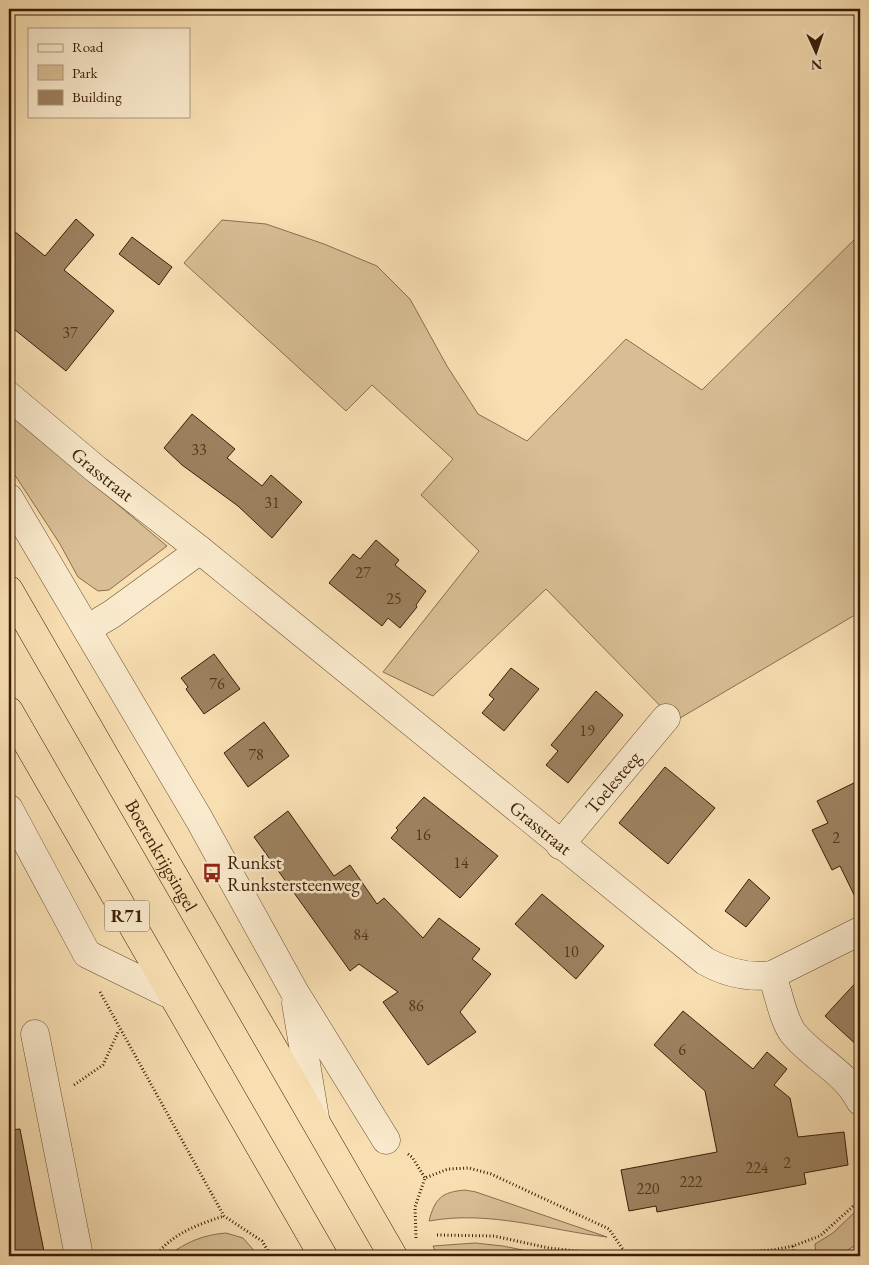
<svg xmlns="http://www.w3.org/2000/svg" width="869" height="1265" viewBox="0 0 869 1265" font-family="'EB Garamond',serif">
	<style>
		.green { fill: #d8be95; stroke: #8a6e4e }
		.building { fill: #9d8260; stroke: #3b1d07 }
		.lines { fill: none; stroke-linecap: round; stroke-linejoin: round }
		.minor-casing { stroke: #6a4e32; stroke-width: 29 }
		.highway-casing { stroke: #3b1d07; stroke-width: 29 }
		.path { stroke: #3b1d07; stroke-width: 3; stroke-dasharray: 1 2.5; stroke-linecap: butt }
		.minor { stroke: #faeacd; stroke-width: 28 }
		.highway { stroke: #f8dfb2; stroke-width: 28 }
		.labels { text-anchor: middle; stroke-width: 5; stroke-linejoin: round; paint-order: stroke }
		.number-label { font-size: 16px; fill: #54361d }
		.shield { fill: #faeacd; stroke: #745a42; stroke-width: 1 }
		.shield-label { font-size: 18px; font-weight: bold; fill: #3b1d07 }
		.street-label { font-size: 19px; fill: #3b1d07; stroke: #faeacd }
		.poi-label { font-size: 19px; fill: #3b1d07; stroke: #faeacd; text-anchor: start }
	</style>
	<rect width="100%" height="100%" fill="#f8dfb2"/>
	<filter id="stains"><feTurbulence type="fractalNoise" baseFrequency=".004" numOctaves="4"/><feColorMatrix values="0 0 0 0 .2 0 0 0 0 .09 0 0 0 0 .02 0 0 0 .5 -.17"/></filter>
	<radialGradient id="worn" r=".72"><stop offset=".6" stop-color="#630" stop-opacity="0"/><stop offset="1" stop-color="#630" stop-opacity=".3"/></radialGradient>
	<g class="green">
		<path d="M222,220L266,224L324,244L377,266L410,299L447,366L478,414L527,441L626,339L702,390L860,234V612L675,721L546,589L433,696L383,672L479,551L421,495L453,459L372,385L346,411L184,263Z"/>
		<path d="M9,413L167,546L109,590L98,591L78,577L60,544L9,466Z"/>
		<path d="M465,1190L476,1192L607,1237C547,1230 490,1210 429,1221C435,1198 442,1192 465,1190Z"/>
		<path d="M860,1207L859,1243L838,1256H816L815,1244L833,1233Z"/>
		<path d="M226,1233L243,1238L258,1255L167,1256C187,1242 202,1235 226,1233Z"/>
		<path d="M475,1243L503,1246L552,1256H442L435,1251L433,1246Z"/>
	</g>
	<g class="building">
		<path d="M76,219L94,235L64,270L114,311L66,371L9,325V227L45,256Z"/>
		<path d="M132,237L172,267L159,285L119,254Z"/>
		<path d="M192,414L235,449L227,458L262,486L271,475L302,502L272,538L238,506L182,465L164,448Z"/>
		<path d="M376,540L399,560L395,565L426,591L416,605L417,607L400,628L388,618L382,626L329,583L353,554L360,559Z"/>
		<path d="M214,654L240,689L204,714L186,689L188,687L181,678Z"/>
		<path d="M511,668L539,689L504,731L482,713L494,699L489,695Z"/>
		<path d="M596,691L623,715L568,783L546,765L558,751L551,745Z"/>
		<path d="M264,722L289,756L248,787L224,753Z"/>
		<path d="M665,767L715,808L668,864L619,823Z"/>
		<path d="M860,780V907L840,866L832,870L812,830L828,823L817,801Z"/>
		<path d="M424,797L498,856L460,898L391,838L398,830L396,828Z"/>
		<path d="M288,811L334,876L350,865L377,904L384,898L423,938L439,918L480,949L472,959L491,974L460,1012L476,1032L428,1065L383,1002L398,992L359,964L350,971L254,837Z"/>
		<path d="M749,879L770,898L746,927L725,911Z"/>
		<path d="M542,894L604,946L576,979L515,924Z"/>
		<path d="M860,978V1048L825,1016Z"/>
		<path d="M683,1011L753,1069L767,1052L787,1069L774,1085L790,1098L798,1137L844,1132L848,1165L804,1173L806,1184L657,1212L656,1206L629,1211L621,1170L717,1152L705,1091L654,1045Z"/>
		<path d="M20,1129L35,1207L45,1256H9V1130Z"/>
	</g>
	<g class="lines">
		<defs>
			<g id="minor">
				<path id="s1" d="M9,396L97,470L200,550L705,961C726,973 747,978 772,975L860,931"/>
				<path d="M9,498L199,819L294,991L386,1140"/>
				<path d="M87,629L112,614L200,550"/>
				<path d="M9,809L87,954L173,996"/>
				<path id="s2" d="M560,845L666,718"/>
				<path d="M772,975C778,991 783,1020 793,1033C813,1058 846,1072 860,1101"/>
				<path d="M296,1003L315,1118"/>
				<path d="M35,1034L79,1256"/>
			</g>
			<g id="highway">
				<path id="s3" d="M9,590L393,1256"/>
				<path d="M9,711L323,1256"/>
			</g>
		</defs>
		<use href="#minor" class="minor-casing"/>
		<use href="#highway" class="highway-casing"/>
		<g class="path">
			<path d="M100,992L224,1216L262,1241L271,1256"/>
			<path d="M74,1085L103,1065L119,1030"/>
			<path d="M408,1154L412,1157L425,1178"/>
			<path d="M437,1235L494,1236L549,1248L604,1254L696,1255L773,1250L793,1246L820,1236L860,1200"/>
			<path d="M416,1238L415,1207L425,1178L448,1169L469,1168L491,1174L609,1229L626,1254"/>
			<path d="M793,1246L794,1256"/>
			<path d="M156,1256C171,1234 199,1224 224,1216"/>
		</g>
		<use href="#minor" class="minor"/>
		<use href="#highway" class="highway"/>
	</g>
	<defs>
		<symbol id="bus-bare" viewBox="-9 -9 18 18"><path d="M-5-6H5V4H4V6H2V4H-2V6H-4V4H-5ZM-3.5-4V0h7V-4ZM-3.5 1.2v1.5H-2V1.2ZM2 1.2v1.5H3.5V1.2Z" fill="#8f2418" stroke="#faeacd" stroke-width="2.5" paint-order="stroke"/></symbol>
	</defs>
	<g fill-rule="evenodd">
		<use href="#bus-bare" x="198" y="859" width="28" height="28"/>
	</g>
	<g class="labels">
		<g class="number-label">
			<text x="70" y="338">37</text>
			<text x="199" y="455">33</text>
			<text x="272" y="508">31</text>
			<text x="363" y="578">27</text>
			<text x="394" y="604">25</text>
			<text x="217" y="689">76</text>
			<text x="587" y="736">19</text>
			<text x="256" y="760">78</text>
			<text x="423" y="840">16</text>
			<text x="836" y="843">2</text>
			<text x="461" y="868">14</text>
			<text x="361" y="940">84</text>
			<text x="571" y="957">10</text>
			<text x="416" y="1011">86</text>
			<text x="682" y="1055">6</text>
			<text x="787" y="1168">2</text>
			<text x="757" y="1173">224</text>
			<text x="691" y="1187">222</text>
			<text x="648" y="1194">220</text>
		</g>
		<rect class="shield" x="104.5" y="900.5" width="45" height="31" rx="4"/>
		<g class="shield-label">
			<text x="127" y="922">R71</text>
		</g>
		<g class="street-label">
			<text dy="7" stroke="none"><textPath href="#s1" startOffset="122">Grasstraat</textPath></text>
			<text dy="7" stroke="none"><textPath href="#s2" startOffset="82">Toelesteeg</textPath></text>
			<text dy="7" stroke="none"><textPath href="#s1" startOffset="685">Grasstraat</textPath></text>
			<text dy="7" stroke="none"><textPath href="#s3" startOffset="306">Boerenkrijgsingel</textPath></text>
		</g>
		<g class="poi-label">
			<text x="227" y="869">Runkst<tspan x="227" dy="22">Runkstersteenweg</tspan></text>
		</g>
	</g>
	<rect width="869" height="1265" fill="none" stroke="#f8dfb2" stroke-width="30"/>
	<rect x="10" y="10" width="849" height="1245" fill="none" stroke="#3b1d07" stroke-width="2.5"/>
	<rect x="15" y="15" width="839" height="1235" fill="none" stroke="#3b1d07"/>
	<rect x="28" y="28" width="162" height="90" fill="#faeacd" stroke="#ae987e"/>
	<rect x="38" y="44" width="25" height="8" fill="#faeacd" stroke="#ae987e"/>
	<text x="72" y="52" font-size="15" fill="#3b1d07">Road</text>
	<rect x="38" y="65" width="25" height="15" fill="#d8be95" stroke="#ae987e"/>
	<text x="72" y="78" font-size="15" fill="#3b1d07">Park</text>
	<rect x="38" y="90" width="25" height="15" fill="#9d8260" stroke="#ae987e"/>
	<text x="72" y="102" font-size="15" fill="#3b1d07">Building</text>
	<g transform="translate(816 52) rotate(177)" stroke="#faeacd" stroke-width="4" paint-order="stroke">
	<path d="M0-4L9 19L0 12L-9 19Z" fill="#3b1d07"/>
	<text y="-8" font-size="14" font-weight="bold" text-anchor="middle" fill="#3b1d07">N</text>
	</g>
	<rect width="100%" height="100%" filter="url(#stains)"/>
	<rect width="100%" height="100%" fill="url(#worn)"/>
</svg>
